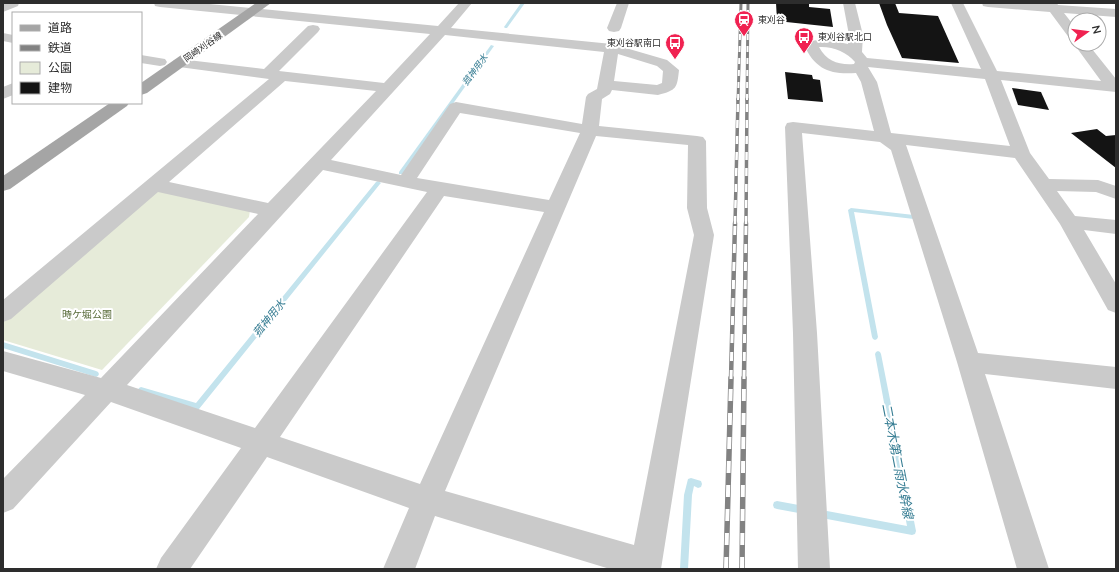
<svg xmlns="http://www.w3.org/2000/svg" width="1119" height="572" viewBox="0 0 1119 572" font-family="'Nunito Sans','Noto Sans JP',sans-serif">
	<style>
		.green { fill: #e6ebd9 }
		.lines { fill: none; stroke-linecap: round; stroke-linejoin: round }
		.stream { fill: #c3e3ed; fill-rule: evenodd }
		.building { fill: #141414 }
		.minor { fill: #cacaca; fill-rule: evenodd }
		.major { fill: #a5a5a5; fill-rule: evenodd }
		.rail-far3-casing { stroke: #828282; stroke-width: 3 }
		.rail-far2-casing { stroke: #828282; stroke-width: 3.5 }
		.rail-far1-casing { stroke: #828282; stroke-width: 4.5 }
		.rail-casing { stroke: #828282; stroke-width: 5.5 }
		.rail-far3 { stroke: #fff; stroke-width: 2; stroke-dasharray: 6; stroke-linecap: butt }
		.rail-far2 { stroke: #fff; stroke-width: 2.5; stroke-dasharray: 8; stroke-linecap: butt }
		.rail-far1 { stroke: #fff; stroke-width: 3; stroke-dasharray: 9; stroke-linecap: butt }
		.rail { stroke: #fff; stroke-width: 4; stroke-dasharray: 12; stroke-linecap: butt }
		.labels { text-anchor: middle; stroke-width: 4; stroke-linejoin: round; paint-order: stroke }
		.far-poi-label { font-size: 9px; fill: #2d2d2d; stroke: #fff; text-anchor: start }
		.far-street-label { font-size: 9px; fill: #2d2d2d; stroke: #fff }
		.far-water-label { font-size: 9px; font-style: italic; fill: #367d93; stroke: #fff }
		.park-label { font-size: 10px; fill: #576a38; stroke: #fff }
		.water-label { font-size: 11px; font-style: italic; fill: #367d93; stroke: #fff }
		.near-water-label { font-size: 13px; font-style: italic; fill: #367d93; stroke: #fff }
	</style>
	<rect width="100%" height="100%" fill="#fff"/>
	<path class="green" d="M161,190L250,210L249,217L102,370L3,340V321L151,192Z"/>
	<g class="lines">
		<g class="stream">
			<path d="M521,3H525L507,28H505L504,27Z"/>
			<path d="M491,45L494,46L403,174H399V172Z"/>
			<path d="M378,181L381,183L380,184L199,409L197,410L139,392L138,390L139,388L141,387L196,403L376,182Z"/>
			<path d="M851,208L914,215L917,217L914,219L854,212L878,337L877,339L875,340L873,339L872,337L848,210Z"/>
			<path d="M3,342L96,371L98,372L99,374L98,376L96,377L3,348Z"/>
			<path d="M878,351L880,352L881,354L916,531L915,534L912,535L827,519L824,518L823,515L824,512L827,511L907,526L875,354L876,352Z"/>
			<path d="M691,478L701,481L702,484L701,487L698,488L694,486L692,495L688,569H680L684,495L688,479Z"/>
			<path d="M777,501L804,506L807,507L808,510L807,513L804,514L777,509L774,508L773,505L774,502Z"/>
		</g>
	</g>
	<g class="building">
		<path d="M776,3H809V7L830,9L833,27L777,21Z"/>
		<path d="M879,3H895L899,13L938,16L959,63L902,58L887,25Z"/>
		<path d="M785,72L812,75L813,79L820,80L823,102L788,99Z"/>
		<path d="M1012,88L1041,92L1049,110L1018,105Z"/>
		<path d="M1097,129L1106,136L1116,135V168L1071,133Z"/>
	</g>
	<g class="lines">
		<g class="minor">
			<path d="M3,3H19L18,6L3,12Z"/>
			<path d="M154,3H199L438,26L459,3H472L451,28L612,44L667,60L679,70C677,88 677,90 658,95L612,90L610,94L602,99L599,126L697,136L703,137L706,141L707,208L714,235L661,569H610L435,516L415,569H383L409,508L267,457L190,569H156L161,558L241,448L111,402L13,509L3,513V479L85,395L3,371V351L101,378L258,214L158,192L11,319L3,322V300L269,79L179,67L174,66L172,63L174,60L179,59L264,69L308,26L313,25L318,26L320,29L318,32L279,71L384,83L430,34L160,7L155,6ZM445,35L604,52L597,89L588,94L586,97L582,124L456,102L450,104L401,175L331,160ZM618,54L657,66L663,71L662,83L657,85L614,81ZM285,81L376,91L268,203L169,182ZM460,113L580,133L549,200L417,178ZM596,136L688,145L687,208L694,235L634,545L445,491ZM323,170L427,192L255,428L127,385ZM444,196L544,212L420,484L280,437Z"/>
			<path d="M617,3H629L621,28L619,31L614,32L609,31L607,28Z"/>
			<path d="M843,3H855L863,35L862,52L867,58L981,69L951,3H963L997,71L1101,81L1074,44L1075,42V44H1088L1116,79V92L1001,80L1030,153L1049,179L1098,180L1116,186V199L1096,192L1057,191L1075,216L1116,220V234L1084,230L1116,284V313L1108,310L1060,224L1015,158L906,145L978,353L1116,367V389L985,374L1049,569H1017L957,362L891,150L880,142L802,133L817,333L830,569H798L793,333L785,127L787,123L793,122L874,131L861,82L856,73C830,75 815,69 804,45L806,42L823,39L848,44L849,35ZM819,47C832,46 847,52 855,62L854,64C839,65 827,62 819,47ZM868,67L985,79L1010,146L891,133L877,82Z"/>
			<path d="M982,3H1057L1058,5L1116,9V17L1064,13L1075,27V40L1070,39L1050,12L988,7L983,6Z"/>
			<path d="M3,33L13,35V43L3,41Z"/>
			<path d="M141,55L165,59L167,62L165,65L160,66L141,63Z"/>
			<path d="M13,83V95L3,99V87Z"/>
		</g>
		<g class="major">
			<path d="M256,3H271L147,93L141,95V83Z"/>
			<path d="M110,103H129L127,106L10,189L3,191V176Z"/>
		</g>
		<defs>
			<g id="rail-far3">
				<path d="M738,100L741,3"/>
				<path d="M747,100L748,3"/>
			</g>
			<g id="rail-far2">
				<path d="M735,224L738,99"/>
				<path d="M746,224L747,99"/>
			</g>
			<g id="rail-far1">
				<path d="M731,379L735,223"/>
				<path d="M744,379L746,223"/>
			</g>
			<g id="rail">
				<path d="M726,569L731,378"/>
				<path d="M742,569L744,378"/>
			</g>
		</defs>
		<use href="#rail-far3" class="rail-far3-casing"/>
		<use href="#rail-far2" class="rail-far2-casing"/>
		<use href="#rail-far1" class="rail-far1-casing"/>
		<use href="#rail" class="rail-casing"/>
		<use href="#rail-far3" class="rail-far3"/>
		<use href="#rail-far2" class="rail-far2"/>
		<use href="#rail-far1" class="rail-far1"/>
		<use href="#rail" class="rail"/>
	</g>
	<defs>
		<symbol id="station-pin" viewBox="-11 -11 22 30"><path d="M0 17L-7.5 6A9.5 9.5 0 1 1 7.5 6Z" fill="#f02251" stroke="#fff"/><path d="M-3-6H3Q5-6 5-4V2Q5 4 3 4L4.5 6H3L1.5 4h-3L-3 6H-4.5L-3 4Q-5 4-5 2V-4Q-5-6-3-6ZM-3.5-4v3h7v-3ZM-3.5 1v1.5H-2V1ZM2 1v1.5H3.5V1Z" fill="#fff"/></symbol>
		<symbol id="bus-pin" viewBox="-11 -11 22 30"><path d="M0 17L-7.5 6A9.5 9.5 0 1 1 7.5 6Z" fill="#f02251" stroke="#fff"/><path d="M-5-6H5V4H4V6H2V4H-2V6H-4V4H-5ZM-3.5-4V0h7V-4ZM-3.5 1.2v1.5H-2V1.2ZM2 1.2v1.5H3.5V1.2Z" fill="#fff"/></symbol>
	</defs>
	<g fill-rule="evenodd">
		<use href="#station-pin" x="733" y="9" width="22" height="30"/>
		<use href="#bus-pin" x="793" y="26" width="22" height="30"/>
		<use href="#bus-pin" x="664" y="32" width="22" height="30"/>
	</g>
	<g class="labels">
		<g class="far-poi-label">
			<text x="758" y="23">東刈谷</text>
			<text x="818" y="40">東刈谷駅北口</text>
			<text x="661" y="46" text-anchor="end">東刈谷駅南口</text>
		</g>
		<g class="far-street-label">
			<text transform="translate(203 47) rotate(-35)" y="3">岡崎刈谷線</text>
		</g>
		<g class="far-water-label">
			<text transform="translate(475 70) rotate(-54)" y="3">菰神用水</text>
		</g>
		<g class="park-label">
			<text x="87" y="318">時ケ堀公園</text>
		</g>
		<g class="water-label">
			<text transform="translate(269 318) rotate(-51)" y="4">菰神用水</text>
		</g>
		<g class="near-water-label">
			<text transform="translate(898 461) rotate(79)" y="5">二本木第二雨水幹線</text>
		</g>
	</g>
	<rect width="1119" height="572" fill="none" stroke="#2d2d2d" stroke-width="8"/>
	<rect x="12" y="12" width="130" height="92" fill="#ffffff" stroke="#ababab"/>
	<rect x="20" y="25" width="20" height="6" fill="#a5a5a5" stroke="#ababab"/>
	<text x="48" y="32" font-size="12" fill="#2d2d2d">道路</text>
	<rect x="20" y="45" width="20" height="6" fill="#828282" stroke="#ababab"/>
	<text x="48" y="52" font-size="12" fill="#2d2d2d">鉄道</text>
	<rect x="20" y="62" width="20" height="12" fill="#e6ebd9" stroke="#ababab"/>
	<text x="48" y="72" font-size="12" fill="#2d2d2d">公園</text>
	<rect x="20" y="82" width="20" height="12" fill="#141414" stroke="#ababab"/>
	<text x="48" y="92" font-size="12" fill="#2d2d2d">建物</text>
	<g transform="translate(1087 32) rotate(76)"><circle r="19" fill="#ffffff" stroke="#ababab"/>
	<path d="M0-3L7 15L0 10L-7 15Z" fill="#f02251"/>
	<text y="-6" font-size="11" font-weight="bold" text-anchor="middle" fill="#2d2d2d">N</text>
	</g>
</svg>
